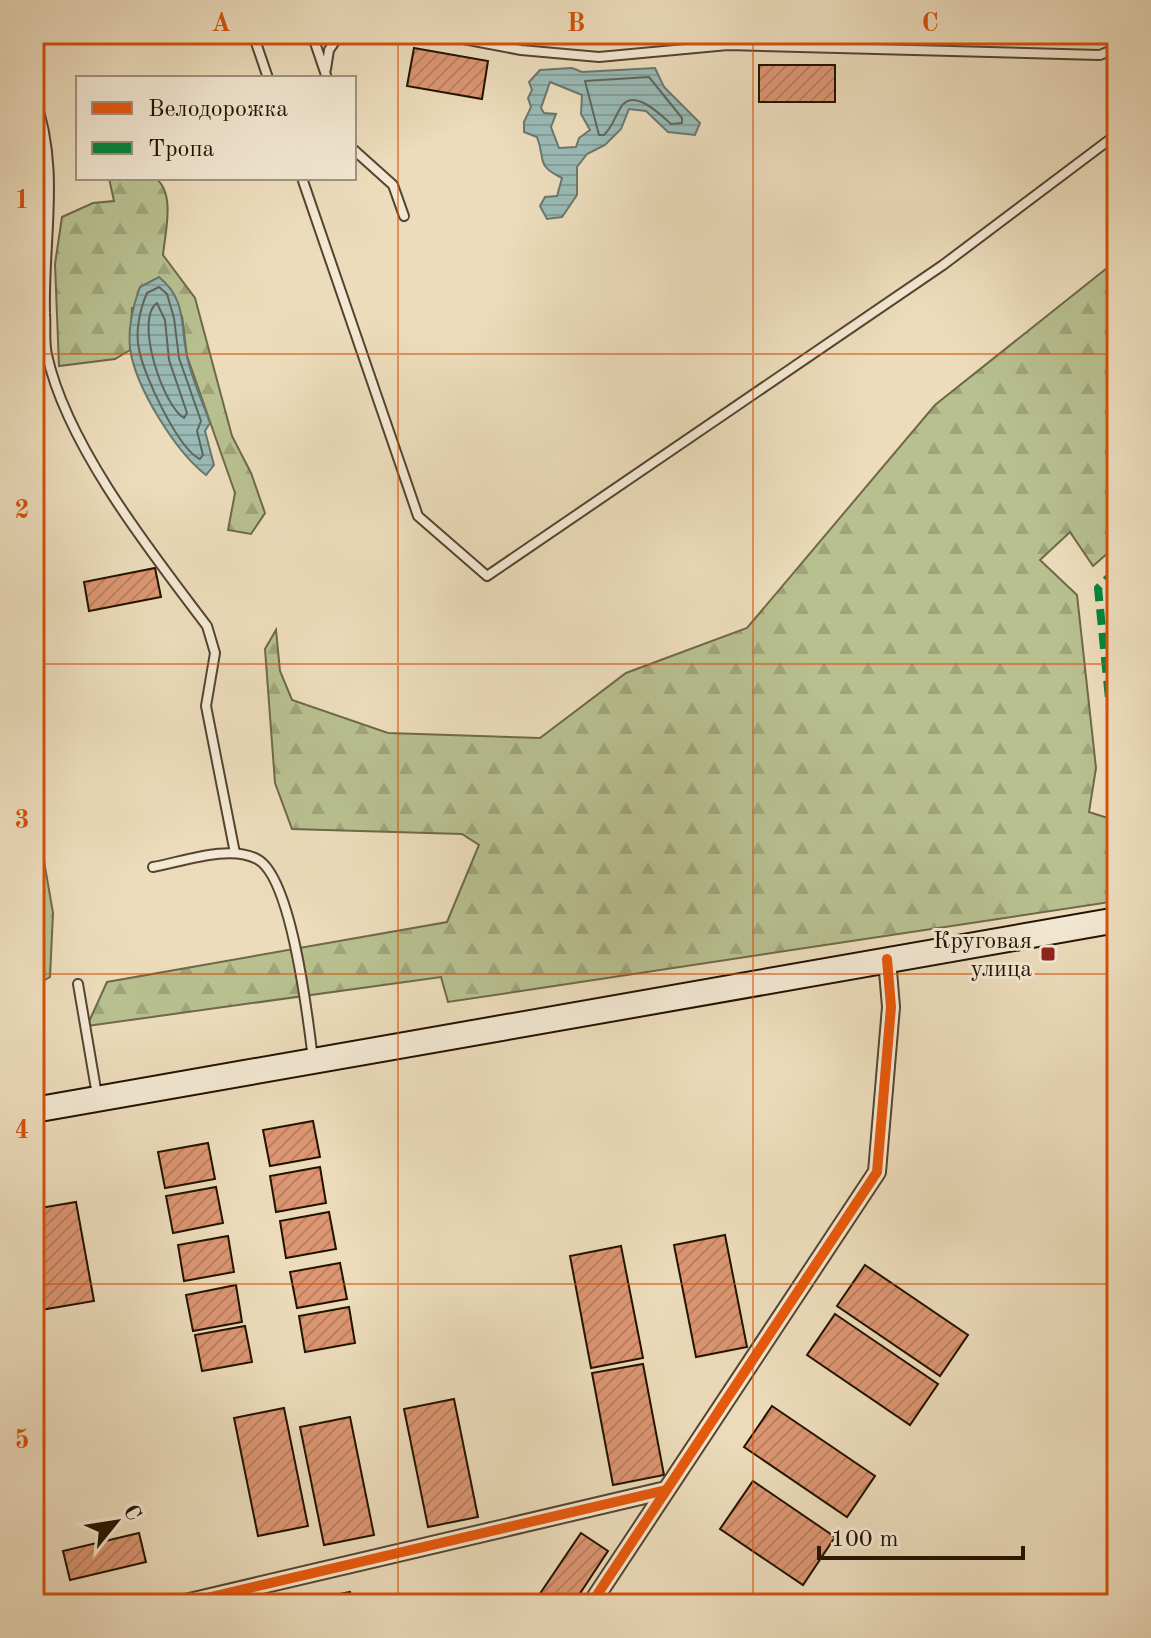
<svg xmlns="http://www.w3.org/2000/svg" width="1151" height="1638" viewBox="0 0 1151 1638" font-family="'Old Standard TT',serif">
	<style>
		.grass { fill: url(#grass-dots); stroke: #6e6948; stroke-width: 2 }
		.forest { fill: url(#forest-firs); stroke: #6e6948; stroke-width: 2 }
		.water { fill: url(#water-rules); stroke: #6a776d; stroke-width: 2; fill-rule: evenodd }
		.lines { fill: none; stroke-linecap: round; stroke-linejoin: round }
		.shore { stroke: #5e665b; stroke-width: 2 }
		.building { fill: url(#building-hatch); stroke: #231200; stroke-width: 2 }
		.service-casing { stroke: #55442f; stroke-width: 12 }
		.minor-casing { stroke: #55442f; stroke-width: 20 }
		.secondary-casing { stroke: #231200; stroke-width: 28 }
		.service { stroke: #f3e8d3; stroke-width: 8 }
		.minor { stroke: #f3e8d3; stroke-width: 16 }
		.secondary { stroke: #f3e8d3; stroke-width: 24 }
		.quiet { stroke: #00873e; stroke-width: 8; stroke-dasharray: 16 8; stroke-linecap: butt }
		.cycleway-casing { stroke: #f3e8d3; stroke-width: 15 }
		.cycleway { stroke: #e8590c; stroke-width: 10 }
		.grid { fill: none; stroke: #d4520b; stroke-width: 2; stroke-opacity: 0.55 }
		.poi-dot { fill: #8f2418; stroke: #f3e8d3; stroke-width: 3 }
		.labels { text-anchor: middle; stroke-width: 6; stroke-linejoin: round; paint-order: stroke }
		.poi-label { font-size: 24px; fill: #231200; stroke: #f3e8d3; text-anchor: end }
		.neatline { fill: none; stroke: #d4520b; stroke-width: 3 }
		.grid-label { font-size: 26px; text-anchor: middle; font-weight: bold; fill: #d4520b }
	</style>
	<defs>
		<pattern id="grass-dots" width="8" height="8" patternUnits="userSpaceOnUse" patternTransform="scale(2)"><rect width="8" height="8" fill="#b8c090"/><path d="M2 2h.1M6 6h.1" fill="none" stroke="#9ea47a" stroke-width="1.8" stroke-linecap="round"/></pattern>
		<pattern id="forest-firs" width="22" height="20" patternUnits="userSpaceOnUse" patternTransform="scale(2)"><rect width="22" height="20" fill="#b8c090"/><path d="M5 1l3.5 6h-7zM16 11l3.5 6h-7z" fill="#9ea47a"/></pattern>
		<pattern id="water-rules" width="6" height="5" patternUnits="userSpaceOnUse" patternTransform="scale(2)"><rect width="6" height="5" fill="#99bab6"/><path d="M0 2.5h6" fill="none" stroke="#849f9b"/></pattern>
		<pattern id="building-hatch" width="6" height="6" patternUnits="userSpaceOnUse" patternTransform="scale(2)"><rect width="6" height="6" fill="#dc9672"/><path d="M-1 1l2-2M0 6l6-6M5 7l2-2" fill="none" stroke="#bc8061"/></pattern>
	</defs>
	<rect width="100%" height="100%" fill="#ecdcbb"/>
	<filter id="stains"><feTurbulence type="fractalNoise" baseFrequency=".0025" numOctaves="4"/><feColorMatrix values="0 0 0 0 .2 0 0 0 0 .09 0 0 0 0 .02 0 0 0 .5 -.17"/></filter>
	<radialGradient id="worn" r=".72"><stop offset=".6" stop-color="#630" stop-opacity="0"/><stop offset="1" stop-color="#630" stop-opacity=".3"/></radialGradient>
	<path class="grass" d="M34,803L53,913L50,977L34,986Z"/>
	<g class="forest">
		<path d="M109,178H155C176,192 165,233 163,255L195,298L232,436L251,473L265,513L251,534L228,530L235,493L187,356L182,316L132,308L130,350L115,359L59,366L55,264L62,217L93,203L114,201Z"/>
		<path d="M1117,260V545L1093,566L1070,532L1040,560L1077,595L1096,768L1089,812L1117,821V901L448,1002L441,977L87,1026L107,982L447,922L479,845L462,834L292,829L275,783L265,649L276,630L280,671L292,700L388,733L540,738L626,673L747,628L935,405Z"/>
	</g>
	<g class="water">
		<path d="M572,68L582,72L655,68L664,87L700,123L695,135L668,132L646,111L629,109L621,129L605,145L587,154L577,167V195L562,217L547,219L540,206L545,197L557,196L562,178C535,165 546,160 537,137L524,132V122L531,107L528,98L532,90L529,82L540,70ZM550,82L582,95L581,114L590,130L579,138L576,147L559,148L551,127L556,114L544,113L541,108Z"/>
		<path d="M159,277C187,300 180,324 187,357C192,379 202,401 210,423L205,431L214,465L206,475C176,452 135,387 130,348C128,328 133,306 140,287Z"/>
	</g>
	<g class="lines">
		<g class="shore">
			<path d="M649,77L682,118V123L671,124C661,115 633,87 621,107C614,118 613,126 604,135H599L585,81Z"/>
			<path d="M159,287L167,294L174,318L179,358L201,421L197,431L203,455L200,459C178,449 143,374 139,349C135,332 140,309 147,293Z"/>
			<path d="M157,303L165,320L169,360L187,413L184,418C163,406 134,319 157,303Z"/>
		</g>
	</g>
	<g class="building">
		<path d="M414,48L488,61L482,99L407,86Z"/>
		<rect x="759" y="65" width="76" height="37"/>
		<path d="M155,568L161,597L89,611L84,582Z"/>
		<path d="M313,1121L320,1157L270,1166L263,1130Z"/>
		<path d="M208,1143L215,1179L165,1188L158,1152Z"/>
		<path d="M320,1167L326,1203L276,1212L270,1176Z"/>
		<path d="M216,1187L223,1223L173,1233L166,1196Z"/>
		<path d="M76,1202L94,1301L35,1311L34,1209Z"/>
		<path d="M329,1212L336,1249L286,1258L280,1221Z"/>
		<path d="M725,1235L747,1347L696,1357L674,1245Z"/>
		<path d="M228,1236L234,1272L184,1281L178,1245Z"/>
		<path d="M621,1246L643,1358L591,1368L570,1256Z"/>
		<path d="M340,1263L347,1299L297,1308L290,1272Z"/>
		<path d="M865,1265L968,1335L940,1376L837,1306Z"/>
		<path d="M236,1285L242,1322L193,1331L186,1295Z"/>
		<path d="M349,1307L355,1343L305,1352L299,1316Z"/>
		<path d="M835,1314L938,1384L910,1425L807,1355Z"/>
		<path d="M245,1326L252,1362L202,1371L195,1335Z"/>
		<path d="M643,1364L664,1475L613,1485L592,1373Z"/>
		<path d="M454,1399L478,1517L428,1527L404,1409Z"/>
		<path d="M772,1406L875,1476L847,1517L744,1447Z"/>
		<path d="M284,1408L308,1526L258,1536L234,1418Z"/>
		<path d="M350,1417L374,1535L324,1545L300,1427Z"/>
		<path d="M753,1481L835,1537L803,1585L720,1529Z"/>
		<path d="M139,1533L146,1562L70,1580L63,1551Z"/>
		<path d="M581,1533L608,1551L573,1604H533Z"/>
		<path d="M350,1592L353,1604H301L300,1602Z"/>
	</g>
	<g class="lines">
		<defs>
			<g id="service">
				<path d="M253,34L268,78"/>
				<path d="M312,34L327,78"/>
				<path d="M437,34L521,50L599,57L728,45L1100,55L1117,48"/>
				<path d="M326,69L329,50L340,34"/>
				<path d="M34,96C61,168 43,238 45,313C46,326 44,342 47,355C67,446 151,552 207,626L215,653L206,706L235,853"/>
				<path d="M354,150L393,185L404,216"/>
				<path d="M302,178L418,516L487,576L943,265L1117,134"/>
				<path d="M153,867C182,862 229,844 257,859C292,877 308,1019 313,1059"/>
				<path d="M78,984L97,1095"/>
			</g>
			<g id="minor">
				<path d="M181,1604L666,1490"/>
				<path d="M591,1604L877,1172L891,1007L887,959"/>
			</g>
			<path id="secondary" d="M34,1110L1117,920"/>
		</defs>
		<use href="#service" class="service-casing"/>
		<use href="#minor" class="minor-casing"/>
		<use href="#secondary" class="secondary-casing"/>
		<use href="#service" class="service"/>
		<use href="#minor" class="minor"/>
		<use href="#secondary" class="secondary"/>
		<path class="quiet" d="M1117,569L1098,588L1117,779"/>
		<defs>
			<g id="cycleway">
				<path d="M181,1604L666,1490"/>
				<path d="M591,1604L877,1172L891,1007L887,959"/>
			</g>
		</defs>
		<use href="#cycleway" class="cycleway-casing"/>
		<use href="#cycleway" class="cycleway"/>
	</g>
	<path class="grid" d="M398,34V1604M753,34V1604M34,354H1117M34,664H1117M34,974H1117M34,1284H1117"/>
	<rect class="poi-dot" x="1040" y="946" width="16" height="16" rx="4"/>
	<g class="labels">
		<g class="poi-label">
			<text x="1032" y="948">Круговая<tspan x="1032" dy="28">улица</tspan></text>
		</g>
	</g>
	<rect width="1151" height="1638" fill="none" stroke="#ecdcbb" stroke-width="88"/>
	<rect x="76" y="76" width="280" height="104" fill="#f3e8d3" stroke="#a0927f" stroke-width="2"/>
	<rect x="92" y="102" width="40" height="12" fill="#e8590c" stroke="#a0927f" stroke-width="2"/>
	<text x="148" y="116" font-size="24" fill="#231200">Велодорожка</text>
	<rect x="92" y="142" width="40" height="12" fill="#00873e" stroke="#a0927f" stroke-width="2"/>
	<text x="148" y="156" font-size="24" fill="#231200">Тропа</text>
	<g transform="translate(116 1522) rotate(60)" stroke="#f3e8d3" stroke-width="6" paint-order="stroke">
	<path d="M0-6L14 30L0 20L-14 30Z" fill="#231200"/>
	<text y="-12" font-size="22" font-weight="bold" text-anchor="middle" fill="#231200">С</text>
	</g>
	<path d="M819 1546v12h204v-12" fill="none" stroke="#231200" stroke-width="4"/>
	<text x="831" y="1546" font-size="24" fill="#231200" stroke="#f3e8d3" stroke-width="6" paint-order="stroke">100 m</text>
	<rect x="44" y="44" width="1063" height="1550" class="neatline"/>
	<g class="grid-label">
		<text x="221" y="31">A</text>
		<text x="576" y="31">B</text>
		<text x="930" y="31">C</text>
		<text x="22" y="208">1</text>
		<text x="22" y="518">2</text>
		<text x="22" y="828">3</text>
		<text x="22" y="1138">4</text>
		<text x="22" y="1448">5</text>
	</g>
	<rect width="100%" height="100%" filter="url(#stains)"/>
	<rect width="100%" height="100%" fill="url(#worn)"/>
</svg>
